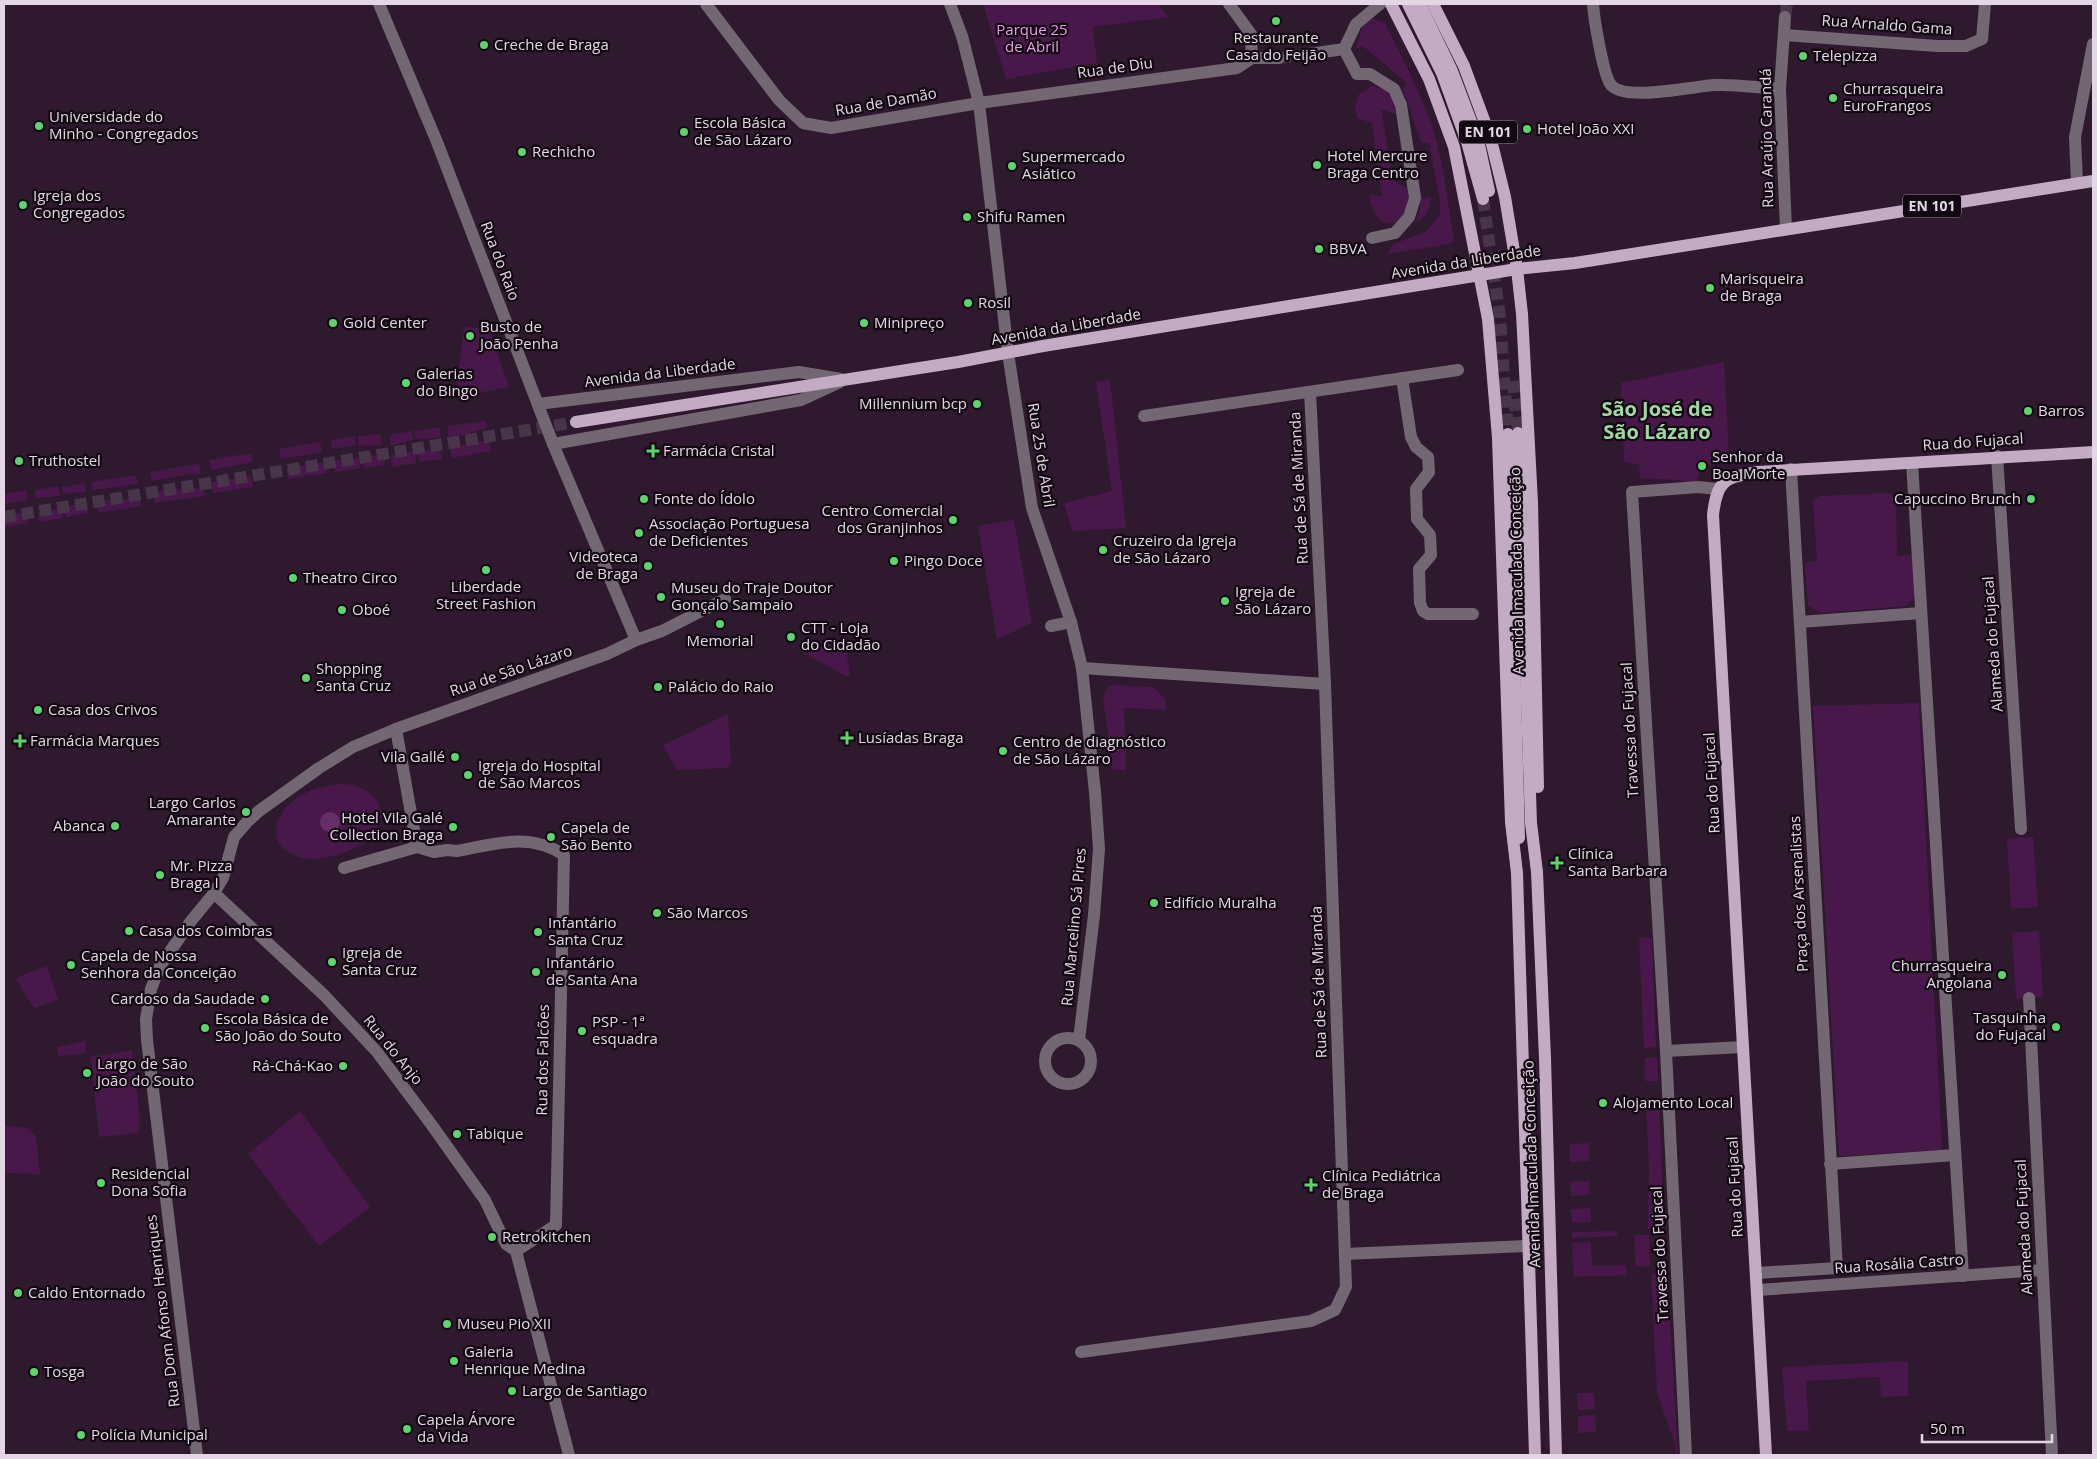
<svg xmlns="http://www.w3.org/2000/svg" width="2097" height="1459" viewBox="0 0 2097 1459" font-family="'Open Sans',sans-serif">
	<style>
		.green { fill: #49184b }
		.water { fill: #662e68 }
		.lines { fill: none; stroke-linecap: round; stroke-linejoin: round }
		.minor-tunnel { stroke: #493549; stroke-width: 12; stroke-dasharray: 12 6; stroke-linecap: butt }
		.major-tunnel { stroke: #493549; stroke-width: 12; stroke-dasharray: 12 6; stroke-linecap: butt }
		.minor { stroke: #726772; stroke-width: 12 }
		.major { stroke: #c3acc3; stroke-width: 12 }
		.poi-dot { fill: #5dd56d; stroke: #110811; stroke-width: 2 }
		.labels { text-anchor: middle; stroke-width: 4.5; stroke-linejoin: round; paint-order: stroke }
		.shield { fill: #110811; stroke: #a598a5; stroke-width: 1 }
		.shield-label { font-size: 14px; font-weight: bold; fill: #e5d6e5 }
		.street-label { font-size: 15px; fill: #e5d6e5; stroke: #110811 }
		.park-label { font-size: 15px; fill: #ed9cef; stroke: #110811 }
		.poi-label { font-size: 15px; fill: #e5d6e5; stroke: #110811; text-anchor: start }
		.district-label { font-size: 20px; font-weight: bold; fill: #9dd9a0; stroke: #110811 }
	</style>
	<rect width="100%" height="100%" fill="#2e192e"/>
	<g class="green">
		<path d="M983,4H1158L1168,17L1093,27L1097,63L1006,79Z"/>
		<path d="M1372,19L1385,23C1403,60 1423,96 1435,136C1444,169 1448,204 1454,239L1453,242L1449,244L1388,254L1393,244L1426,232L1440,214V201L1429,143H1421L1403,89L1407,83L1363,46L1356,49L1362,27Z"/>
		<path d="M1372,86L1387,90L1392,97L1396,114L1381,109L1393,180L1407,188C1413,210 1393,236 1377,216C1372,210 1371,201 1369,194L1382,197L1372,123L1357,118L1355,107L1359,94Z"/>
		<path d="M1411,138L1422,198L1431,197C1430,208 1427,219 1415,222L1420,209Z"/>
		<path d="M464,327L489,329L509,387L456,397Z"/>
		<path d="M1724,362L1729,457L1714,462L1706,467L1703,462L1697,465L1700,471L1696,483L1678,480L1640,478L1639,465L1624,462L1621,383Z"/>
		<path d="M1110,380L1126,528L1072,531L1064,503L1112,491L1096,382Z"/>
		<path d="M486,421L487,428L462,435L448,436V426Z"/>
		<path d="M440,427V437L416,439L414,431Z"/>
		<path d="M412,431L414,439L391,446L390,435Z"/>
		<path d="M380,434L382,445L359,446L358,436Z"/>
		<path d="M355,436L356,445L332,449L331,440Z"/>
		<path d="M490,440L491,451L452,458L450,447Z"/>
		<path d="M320,442L322,452L281,459L279,449Z"/>
		<path d="M440,450L442,459L419,462L417,451Z"/>
		<path d="M415,451L416,463L392,467L391,455Z"/>
		<path d="M251,453L253,462L211,470L209,460Z"/>
		<path d="M384,453L385,465L364,468L363,458Z"/>
		<path d="M359,458L360,468L335,472L334,461Z"/>
		<path d="M325,462L327,473L288,479L286,468Z"/>
		<path d="M199,464L201,474H189L152,481L150,472Z"/>
		<path d="M136,475L138,484L92,490L91,482Z"/>
		<path d="M251,476L253,487L213,493L211,482Z"/>
		<path d="M84,483L86,492L63,494L62,487Z"/>
		<path d="M59,486L60,496L35,498V490Z"/>
		<path d="M203,488L205,496L155,503L153,493L166,489Z"/>
		<path d="M27,490V500L4,504V494Z"/>
		<path d="M1886,493L1896,496L1897,557L1912,554L1916,595L1906,606L1820,613L1808,605L1805,563L1817,561L1813,500L1820,496Z"/>
		<path d="M139,496L141,506L99,513L96,501L127,499Z"/>
		<path d="M86,502L88,513L66,517L65,507Z"/>
		<path d="M61,508L63,518L39,522L38,512Z"/>
		<path d="M27,512L28,523L4,527V515Z"/>
		<path d="M1014,520L1032,623L997,639L978,526Z"/>
		<path d="M845,642L850,676H845L799,650Z"/>
		<path d="M1110,685L1153,687L1166,700V710L1124,708L1126,770H1113L1103,699L1105,691Z"/>
		<path d="M1919,703L1942,1150L1839,1156L1813,706Z"/>
		<path d="M728,714L731,763L726,768L677,770L663,745Z"/>
		<path d="M344,784C357,785 369,789 377,801C403,843 301,881 279,843C276,838 276,831 277,825C284,796 318,785 344,784Z"/>
		<path d="M2033,837L2038,907L2011,909L2007,839Z"/>
		<path d="M2039,931L2043,997L2016,999L2012,933Z"/>
		<path d="M1639,938H1652L1656,1047L1644,1048Z"/>
		<path d="M47,966L58,1000L34,1008L15,978Z"/>
		<path d="M85,1041L86,1053L58,1056L57,1047Z"/>
		<path d="M132,1050L139,1113V1133L99,1137L91,1057Z"/>
		<path d="M1645,1058H1657L1658,1081H1645Z"/>
		<path d="M1659,1100L1664,1228L1648,1229L1649,1170L1646,1101Z"/>
		<path d="M300,1111L370,1207L319,1246L248,1154Z"/>
		<path d="M4,1125L27,1128L36,1136L40,1174L4,1173Z"/>
		<path d="M1589,1143V1161L1570,1162L1569,1144Z"/>
		<path d="M1589,1181V1195L1571,1196L1570,1182Z"/>
		<path d="M1590,1208L1591,1222L1572,1223L1571,1209Z"/>
		<path d="M1617,1231V1236L1572,1238V1232Z"/>
		<path d="M1634,1235H1649L1650,1266L1636,1267Z"/>
		<path d="M1591,1242L1592,1266L1626,1265L1627,1275L1574,1277L1572,1243Z"/>
		<path d="M1651,1274H1667L1678,1455H1676L1675,1445L1657,1392Z"/>
		<path d="M1908,1361V1396L1881,1397L1880,1377L1806,1381L1809,1430L1787,1431L1782,1367Z"/>
		<path d="M1577,1393H1594L1595,1409L1578,1410Z"/>
		<path d="M1595,1415L1596,1432L1578,1433V1416Z"/>
	</g>
	<circle class="water" cx="330" cy="822" r="10"/>
	<g class="lines">
		<g class="minor-tunnel">
			<path d="M1785,17L1787,4"/>
			<path d="M1279,58L1309,54"/>
		</g>
		<g class="major-tunnel">
			<path d="M1483,199L1500,317L1508,434"/>
			<path d="M1513,381L1518,433"/>
			<path d="M4,517L576,422"/>
		</g>
		<g class="minor">
			<path d="M379,4L437,142L553,444L636,640"/>
			<path d="M706,4L779,100L803,123L831,128L979,103L1237,68L1252,58H1279"/>
			<path d="M950,4L962,36L979,103L1008,353L1032,508L1071,622L1082,668L1095,792L1099,849L1094,915L1079,1040"/>
			<path d="M1229,4L1251,34L1252,58"/>
			<path d="M1593,4C1594,18 1603,75 1611,85C1625,102 1694,86 1715,85C1737,84 1759,88 1780,89"/>
			<path d="M1785,17L1780,89L1786,229"/>
			<path d="M1784,35L1937,46H1966L1982,39L1985,4"/>
			<path d="M1344,49L1357,74H1370L1394,89L1401,105L1415,198L1409,217L1395,233L1372,238"/>
			<path d="M1344,49L1356,24L1380,4"/>
			<path d="M1309,54L1344,49"/>
			<path d="M2077,183L2075,137L2093,44"/>
			<path d="M1402,378L1411,437L1416,447L1428,457L1429,472L1416,489L1417,519L1430,535L1431,555L1419,569L1420,603L1423,611L1428,614H1473"/>
			<path d="M538,404L799,372L841,379"/>
			<path d="M1144,416L1458,370"/>
			<path d="M553,444L801,400L840,382"/>
			<path d="M1997,456L2021,829"/>
			<path d="M1912,463L1963,1276"/>
			<path d="M1800,622L1921,613"/>
			<path d="M1051,626L1071,622"/>
			<path d="M1082,668L1325,684"/>
			<path d="M396,729L417,847"/>
			<path d="M417,847L434,852L447,850L457,851C495,844 529,832 564,855L556,1225L516,1251"/>
			<path d="M344,868L417,847"/>
			<path d="M214,893L324,995L377,1052L431,1124L485,1200L506,1244L516,1251"/>
			<path d="M2029,998L2052,1455"/>
			<circle cx="1068" cy="1061" r="23"/>
			<path d="M1666,1051L1743,1047"/>
			<path d="M1830,1164L1955,1155"/>
			<path d="M516,1251L569,1455"/>
			<path d="M1345,1254L1528,1246"/>
			<path d="M1757,1273L1837,1268L1791,469"/>
			<path d="M1758,1290L2042,1270"/>
			<path d="M1081,1352L1311,1321L1335,1310L1346,1287L1325,684L1310,392"/>
			<path d="M197,1455L147,1040L146,1019L151,989L160,966L191,921L214,893L223,878L234,837L247,822L259,811L319,768L353,747L396,729L607,654L636,640L662,631L725,599"/>
			<path d="M1686,1455L1666,1051L1632,492L1698,487L1718,489"/>
		</g>
		<g class="major">
			<path d="M1391,4L1429,79L1454,147L1488,319L1498,438L1511,822L1517,873L1535,1455"/>
			<path d="M1408,4L1442,73L1467,142L1483,199"/>
			<path d="M1420,4L1452,71L1478,140L1489,191"/>
			<path d="M1433,4L1464,66L1490,136L1505,197L1517,269L1522,314L1532,502L1538,787"/>
			<path d="M576,422L958,362L1043,346L1517,269L1575,263L2093,181"/>
			<path d="M1518,433L1531,823L1537,872L1545,1058L1556,1455"/>
			<path d="M1508,434L1519,838"/>
			<path d="M1766,1455L1713,515C1717,480 1724,478 1758,472L2093,452"/>
		</g>
	</g>
	<g class="poi-dot">
		<circle cx="1276" cy="21" r="5"/>
		<circle cx="484" cy="45" r="5"/>
		<circle cx="1803" cy="56" r="5"/>
		<circle cx="1833" cy="98" r="5"/>
		<circle cx="39" cy="126" r="5"/>
		<circle cx="1527" cy="129" r="5"/>
		<circle cx="684" cy="132" r="5"/>
		<circle cx="522" cy="152" r="5"/>
		<circle cx="1317" cy="165" r="5"/>
		<circle cx="1012" cy="166" r="5"/>
		<circle cx="23" cy="205" r="5"/>
		<circle cx="967" cy="217" r="5"/>
		<circle cx="1319" cy="249" r="5"/>
		<circle cx="1710" cy="288" r="5"/>
		<circle cx="968" cy="303" r="5"/>
		<circle cx="333" cy="323" r="5"/>
		<circle cx="864" cy="323" r="5"/>
		<circle cx="470" cy="336" r="5"/>
		<circle cx="406" cy="383" r="5"/>
		<circle cx="977" cy="404" r="5"/>
		<circle cx="2028" cy="411" r="5"/>
		<path d="M650.5 443.5h5v5h5v5h-5v5h-5v-5h-5v-5h5z"/>
		<circle cx="19" cy="461" r="5"/>
		<circle cx="1702" cy="466" r="5"/>
		<circle cx="644" cy="499" r="5"/>
		<circle cx="2031" cy="499" r="5"/>
		<circle cx="953" cy="520" r="5"/>
		<circle cx="639" cy="533" r="5"/>
		<circle cx="1103" cy="550" r="5"/>
		<circle cx="894" cy="561" r="5"/>
		<circle cx="648" cy="566" r="5"/>
		<circle cx="486" cy="570" r="5"/>
		<circle cx="293" cy="578" r="5"/>
		<circle cx="661" cy="597" r="5"/>
		<circle cx="1225" cy="601" r="5"/>
		<circle cx="342" cy="610" r="5"/>
		<circle cx="720" cy="624" r="5"/>
		<circle cx="791" cy="637" r="5"/>
		<circle cx="306" cy="678" r="5"/>
		<circle cx="658" cy="687" r="5"/>
		<circle cx="38" cy="710" r="5"/>
		<path d="M844.5 730.5h5v5h5v5h-5v5h-5v-5h-5v-5h5z"/>
		<path d="M17.5 733.5h5v5h5v5h-5v5h-5v-5h-5v-5h5z"/>
		<circle cx="1003" cy="751" r="5"/>
		<circle cx="455" cy="757" r="5"/>
		<circle cx="468" cy="775" r="5"/>
		<circle cx="246" cy="812" r="5"/>
		<circle cx="115" cy="826" r="5"/>
		<circle cx="453" cy="827" r="5"/>
		<circle cx="551" cy="837" r="5"/>
		<path d="M1554.5 855.5h5v5h5v5h-5v5h-5v-5h-5v-5h5z"/>
		<circle cx="160" cy="875" r="5"/>
		<circle cx="1154" cy="903" r="5"/>
		<circle cx="657" cy="913" r="5"/>
		<circle cx="129" cy="931" r="5"/>
		<circle cx="538" cy="932" r="5"/>
		<circle cx="332" cy="962" r="5"/>
		<circle cx="71" cy="965" r="5"/>
		<circle cx="536" cy="972" r="5"/>
		<circle cx="2002" cy="975" r="5"/>
		<circle cx="265" cy="999" r="5"/>
		<circle cx="2056" cy="1027" r="5"/>
		<circle cx="205" cy="1028" r="5"/>
		<circle cx="582" cy="1031" r="5"/>
		<circle cx="343" cy="1066" r="5"/>
		<circle cx="87" cy="1073" r="5"/>
		<circle cx="1603" cy="1103" r="5"/>
		<circle cx="457" cy="1134" r="5"/>
		<circle cx="101" cy="1183" r="5"/>
		<path d="M1308.5 1177.5h5v5h5v5h-5v5h-5v-5h-5v-5h5z"/>
		<circle cx="492" cy="1237" r="5"/>
		<circle cx="18" cy="1293" r="5"/>
		<circle cx="447" cy="1324" r="5"/>
		<circle cx="454" cy="1361" r="5"/>
		<circle cx="34" cy="1372" r="5"/>
		<circle cx="512" cy="1391" r="5"/>
		<circle cx="407" cy="1429" r="5"/>
		<circle cx="81" cy="1435" r="5"/>
	</g>
	<g class="labels">
		<g class="shield">
			<rect x="1459" y="120.5" width="58" height="23" rx="4"/>
			<rect x="1903" y="194.5" width="58" height="23" rx="4"/>
		</g>
		<g class="shield-label">
			<text x="1488" y="137">EN 101</text>
			<text x="1932" y="211">EN 101</text>
		</g>
		<g class="street-label">
			<text transform="translate(1887 25) rotate(4)" y="5">Rua Arnaldo Gama</text>
			<text transform="translate(1115 68) rotate(-8)" y="5">Rua de Diu</text>
			<text transform="translate(886 102) rotate(-10)" y="5">Rua de Damão</text>
			<text transform="translate(1767 138) rotate(-91)" y="5">Rua Araújo Carandá</text>
			<text transform="translate(500 261) rotate(69)" y="5">Rua do Raio</text>
			<text transform="translate(1466 262) rotate(-9)" y="5">Avenida da Liberdade</text>
			<text transform="translate(1066 327) rotate(-10)" y="5">Avenida da Liberdade</text>
			<text transform="translate(660 373) rotate(-7)" y="5">Avenida da Liberdade</text>
			<text transform="translate(1973 442) rotate(-4)" y="5">Rua do Fujacal</text>
			<text transform="translate(1041 455) rotate(81)" y="5">Rua 25 de Abril</text>
			<text transform="translate(1299 488) rotate(-93)" y="5">Rua de Sá de Miranda</text>
			<text transform="translate(1517 571) rotate(-91)" y="5">Avenida Imaculada Conceição</text>
			<text transform="translate(1993 644) rotate(-94)" y="5">Alameda do Fujacal</text>
			<text transform="translate(511 671) rotate(-19)" y="5">Rua de São Lázaro</text>
			<text transform="translate(1630 730) rotate(-93)" y="5">Travessa do Fujacal</text>
			<text transform="translate(1712 783) rotate(-93)" y="5">Rua do Fujacal</text>
			<text transform="translate(1799 894) rotate(-93)" y="5">Praça dos Arsenalistas</text>
			<text transform="translate(1074 927) rotate(-85)" y="5">Rua Marcelino Sá Pires</text>
			<text transform="translate(1319 982) rotate(-92)" y="5">Rua de Sá de Miranda</text>
			<text transform="translate(393 1050) rotate(51)" y="5">Rua do Anjo</text>
			<text transform="translate(543 1060) rotate(-89)" y="5">Rua dos Falcões</text>
			<text transform="translate(1532 1164) rotate(-92)" y="5">Avenida Imaculada Conceição</text>
			<text transform="translate(1735 1187) rotate(-93)" y="5">Rua do Fujacal</text>
			<text transform="translate(2024 1227) rotate(-93)" y="5">Alameda do Fujacal</text>
			<text transform="translate(1660 1254) rotate(-93)" y="5">Travessa do Fujacal</text>
			<text transform="translate(1899 1264) rotate(-4)" y="5">Rua Rosália Castro</text>
			<text transform="translate(163 1311) rotate(-97)" y="5">Rua Dom Afonso Henriques</text>
		</g>
		<g class="park-label">
			<text x="1032" y="35">Parque 25<tspan x="1032" dy="17">de Abril</tspan></text>
		</g>
		<g class="poi-label">
			<text x="1276" y="43" text-anchor="middle">Restaurante<tspan x="1276" dy="17">Casa do Feijão</tspan></text>
			<text x="494" y="50">Creche de Braga</text>
			<text x="1813" y="61">Telepizza</text>
			<text x="1843" y="94">Churrasqueira<tspan x="1843" dy="17">EuroFrangos</tspan></text>
			<text x="49" y="122">Universidade do<tspan x="49" dy="17">Minho - Congregados</tspan></text>
			<text x="694" y="128">Escola Básica<tspan x="694" dy="17">de São Lázaro</tspan></text>
			<text x="1537" y="134">Hotel João XXI</text>
			<text x="532" y="157">Rechicho</text>
			<text x="1327" y="161">Hotel Mercure<tspan x="1327" dy="17">Braga Centro</tspan></text>
			<text x="1022" y="162">Supermercado<tspan x="1022" dy="17">Asiático</tspan></text>
			<text x="33" y="201">Igreja dos<tspan x="33" dy="17">Congregados</tspan></text>
			<text x="977" y="222">Shifu Ramen</text>
			<text x="1329" y="254">BBVA</text>
			<text x="1720" y="284">Marisqueira<tspan x="1720" dy="17">de Braga</tspan></text>
			<text x="978" y="308">Rosil</text>
			<text x="343" y="328">Gold Center</text>
			<text x="874" y="328">Minipreço</text>
			<text x="480" y="332">Busto de<tspan x="480" dy="17">João Penha</tspan></text>
			<text x="416" y="379">Galerias<tspan x="416" dy="17">do Bingo</tspan></text>
			<text x="967" y="409" text-anchor="end">Millennium bcp</text>
			<text x="2038" y="416">Barros</text>
			<text x="663" y="456">Farmácia Cristal</text>
			<text x="1712" y="462">Senhor da<tspan x="1712" dy="17">Boa Morte</tspan></text>
			<text x="29" y="466">Truthostel</text>
			<text x="654" y="504">Fonte do Ídolo</text>
			<text x="2021" y="504" text-anchor="end">Capuccino Brunch</text>
			<text x="943" y="516" text-anchor="end">Centro Comercial<tspan x="943" dy="17">dos Granjinhos</tspan></text>
			<text x="649" y="529">Associação Portuguesa<tspan x="649" dy="17">de Deficientes</tspan></text>
			<text x="1113" y="546">Cruzeiro da Igreja<tspan x="1113" dy="17">de São Lázaro</tspan></text>
			<text x="638" y="562" text-anchor="end">Videoteca<tspan x="638" dy="17">de Braga</tspan></text>
			<text x="904" y="566">Pingo Doce</text>
			<text x="303" y="583">Theatro Circo</text>
			<text x="486" y="592" text-anchor="middle">Liberdade<tspan x="486" dy="17">Street Fashion</tspan></text>
			<text x="671" y="593">Museu do Traje Doutor<tspan x="671" dy="17">Gonçalo Sampaio</tspan></text>
			<text x="1235" y="597">Igreja de<tspan x="1235" dy="17">São Lázaro</tspan></text>
			<text x="352" y="615">Oboé</text>
			<text x="801" y="633">CTT - Loja<tspan x="801" dy="17">do Cidadão</tspan></text>
			<text x="720" y="646" text-anchor="middle">Memorial</text>
			<text x="316" y="674">Shopping<tspan x="316" dy="17">Santa Cruz</tspan></text>
			<text x="668" y="692">Palácio do Raio</text>
			<text x="48" y="715">Casa dos Crivos</text>
			<text x="858" y="743">Lusíadas Braga</text>
			<text x="30" y="746">Farmácia Marques</text>
			<text x="1013" y="747">Centro de diagnóstico<tspan x="1013" dy="17">de São Lázaro</tspan></text>
			<text x="445" y="762" text-anchor="end">Vila Gallé</text>
			<text x="478" y="771">Igreja do Hospital<tspan x="478" dy="17">de São Marcos</tspan></text>
			<text x="236" y="808" text-anchor="end">Largo Carlos<tspan x="236" dy="17">Amarante</tspan></text>
			<text x="443" y="823" text-anchor="end">Hotel Vila Galé<tspan x="443" dy="17">Collection Braga</tspan></text>
			<text x="105" y="831" text-anchor="end">Abanca</text>
			<text x="561" y="833">Capela de<tspan x="561" dy="17">São Bento</tspan></text>
			<text x="1568" y="859">Clínica<tspan x="1568" dy="17">Santa Barbara</tspan></text>
			<text x="170" y="871">Mr. Pizza<tspan x="170" dy="17">Braga I</tspan></text>
			<text x="1164" y="908">Edifício Muralha</text>
			<text x="667" y="918">São Marcos</text>
			<text x="548" y="928">Infantário<tspan x="548" dy="17">Santa Cruz</tspan></text>
			<text x="139" y="936">Casa dos Coimbras</text>
			<text x="342" y="958">Igreja de<tspan x="342" dy="17">Santa Cruz</tspan></text>
			<text x="81" y="961">Capela de Nossa<tspan x="81" dy="17">Senhora da Conceição</tspan></text>
			<text x="546" y="968">Infantário<tspan x="546" dy="17">de Santa Ana</tspan></text>
			<text x="1992" y="971" text-anchor="end">Churrasqueira<tspan x="1992" dy="17">Angolana</tspan></text>
			<text x="255" y="1004" text-anchor="end">Cardoso da Saudade</text>
			<text x="2046" y="1023" text-anchor="end">Tasquinha<tspan x="2046" dy="17">do Fujacal</tspan></text>
			<text x="215" y="1024">Escola Básica de<tspan x="215" dy="17">São João do Souto</tspan></text>
			<text x="592" y="1027">PSP - 1ª<tspan x="592" dy="17">esquadra</tspan></text>
			<text x="97" y="1069">Largo de São<tspan x="97" dy="17">João do Souto</tspan></text>
			<text x="333" y="1071" text-anchor="end">Rá-Chá-Kao</text>
			<text x="1613" y="1108">Alojamento Local</text>
			<text x="467" y="1139">Tabique</text>
			<text x="111" y="1179">Residencial<tspan x="111" dy="17">Dona Sofia</tspan></text>
			<text x="1322" y="1181">Clínica Pediátrica<tspan x="1322" dy="17">de Braga</tspan></text>
			<text x="502" y="1242">Retrokitchen</text>
			<text x="28" y="1298">Caldo Entornado</text>
			<text x="457" y="1329">Museu Pio XII</text>
			<text x="464" y="1357">Galeria<tspan x="464" dy="17">Henrique Medina</tspan></text>
			<text x="44" y="1377">Tosga</text>
			<text x="522" y="1396">Largo de Santiago</text>
			<text x="417" y="1425">Capela Árvore<tspan x="417" dy="17">da Vida</tspan></text>
			<text x="91" y="1440">Polícia Municipal</text>
		</g>
		<g class="district-label">
			<text x="1657" y="416">São José de<tspan x="1657" dy="23">São Lázaro</tspan></text>
		</g>
	</g>
	<rect width="2097" height="1459" fill="none" stroke="#e5d6e5" stroke-width="10"/>
	<path d="M1922 1434v8h130v-8" fill="none" stroke="#e5d6e5" stroke-width="2.5"/>
	<text x="1930" y="1434" font-size="15" fill="#e5d6e5" stroke="#110811" stroke-width="4" paint-order="stroke">50 m</text>
</svg>
